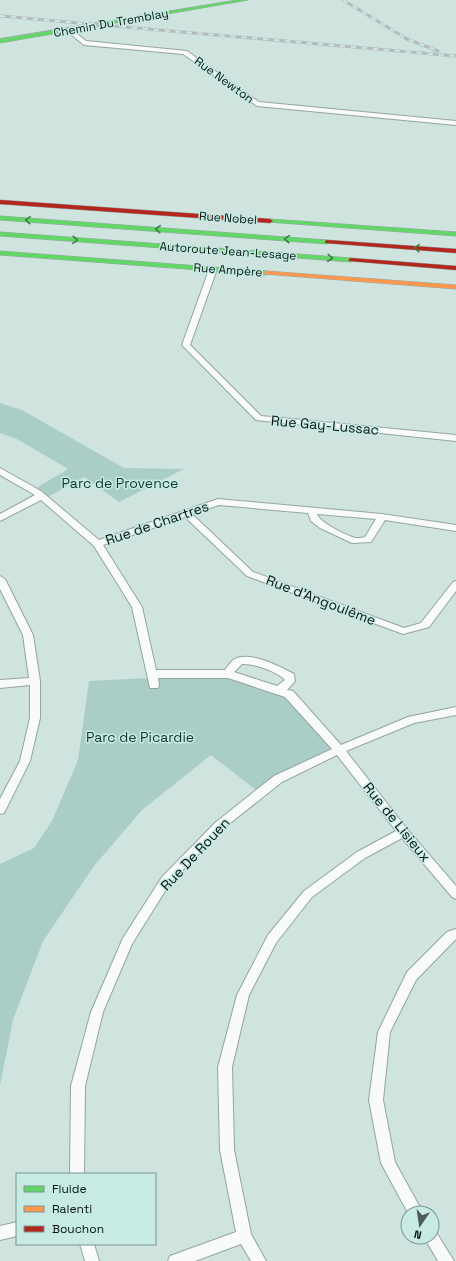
<svg xmlns="http://www.w3.org/2000/svg" width="456" height="1261" viewBox="0 0 456 1261" font-family="'Space Grotesk',sans-serif">
	<style>
		.green { fill: #aacec7 }
		.lines { fill: none; stroke-linecap: round; stroke-linejoin: round }
		.street-casing { stroke: #95a4a1; stroke-width: 2 }
		.fast-casing { stroke: #95a4a1; stroke-width: 1 }
		.slow-casing { stroke: #95a4a1; stroke-width: 1 }
		.jam-casing { stroke: #95a4a1; stroke-width: 1 }
		.street { fill: #f8fbfa; fill-rule: evenodd }
		.fast { fill: #63d668; fill-rule: evenodd }
		.slow { fill: #ff974d; fill-rule: evenodd }
		.jam { fill: #b3261e; fill-rule: evenodd }
		.rail-casing { stroke: #b5b9b9; stroke-width: 3 }
		.rail { stroke: #c7ebe4; stroke-width: 2; stroke-dasharray: 5.5; stroke-linecap: butt }
		.oneway { stroke: #3a7f41 }
		.labels { text-anchor: middle; stroke-width: 3; stroke-linejoin: round; paint-order: stroke }
		.far-street-label { font-size: 12px; fill: #071411; stroke: #c7ebe4 }
		.street-label { font-size: 14px; fill: #071411; stroke: #c7ebe4 }
		.park-label { font-size: 14px; fill: #0e3731; stroke: #c7ebe4 }
	</style>
	<rect width="100%" height="100%" fill="#cfe3df"/>
	<g class="green">
		<path d="M0,403L22,410L124,468L184,469L119,502L84,477L44,499L33,490L68,469L17,439L0,433Z"/>
		<path d="M228,674L289,694L339,750L260,793L211,755L142,810L94,866L43,941L13,1020L0,1085V864L34,848L52,821L78,760L89,681Z"/>
	</g>
	<g class="lines">
		<defs>
			<g id="street">
				<path d="M67,29H71L86,41L187,51L259,102L456,121V125L257,106L183,54L84,45L67,31Z"/>
				<path d="M210,267H213L217,269L190,345L261,416L456,435V441L256,420L182,345Z"/>
				<path d="M0,468L41,491L99,540L218,499L382,514L456,525V531L385,520L371,542L352,543L320,528L311,521L308,513L219,505L192,514L253,572L404,628L421,623L453,582L456,581V591L429,627L403,634L247,576L185,517L103,545L142,607L156,670H225C227,667 230,663 233,660C249,650 279,666 294,674L295,681L287,690L293,691L341,745L408,717L456,707V715L414,723L346,751L407,829L456,886V899L452,897L402,838L365,858L312,897L276,943L249,995L232,1067L234,1150L251,1234L266,1261H251L241,1244L195,1261H168L170,1256L236,1232L220,1150L218,1067L237,995L268,935L304,891L357,852L396,831L337,755L282,782L224,828L170,883L132,944L103,1012L85,1086L84,1174H70L71,1086L91,1012L123,938L162,877L216,822L274,776L332,749L285,697L228,678H158L159,685L158,688H150L132,607L94,546L41,500L0,521V514L35,495L0,475ZM317,514L376,519L365,537C362,538 358,538 355,538C346,535 320,523 317,514ZM242,664C253,663 278,672 285,680L277,686L234,672Z"/>
				<path d="M0,576L5,579L33,635L40,681V718L30,761L4,813L0,814V799L20,761L30,718V685L0,688V680L29,678L23,635L0,589Z"/>
				<path d="M456,929V939L416,980L390,1032L383,1100L395,1162L423,1213H408L381,1163L369,1100L378,1032L407,972L447,932Z"/>
				<path d="M17,1222V1236L0,1240V1226Z"/>
				<path d="M432,1230L436,1232L454,1261H438L424,1237H432Z"/>
				<path d="M80,1244H94L99,1261H85Z"/>
			</g>
			<g id="fast">
				<path d="M237,0H248L0,43V39Z"/>
				<path d="M0,216L327,240L330,242L327,244L0,220Z"/>
				<path d="M270,219L456,232V236L268,222V220Z"/>
				<path d="M0,232L351,258L354,260L351,262L0,236Z"/>
				<path d="M0,251L266,271L269,273L266,275L0,255Z"/>
			</g>
			<path id="slow" d="M266,271L456,285V289L264,274L263,273Z"/>
			<g id="jam">
				<path d="M0,200L270,219L273,221L270,223L0,204Z"/>
				<path d="M327,240L456,249V253L325,243V241Z"/>
				<path d="M351,258L456,266V270L349,261L348,260Z"/>
			</g>
		</defs>
		<use href="#street" class="street-casing"/>
		<use href="#fast" class="fast-casing"/>
		<use href="#slow" class="slow-casing"/>
		<use href="#jam" class="jam-casing"/>
		<use href="#street" class="street"/>
		<use href="#fast" class="fast"/>
		<use href="#slow" class="slow"/>
		<use href="#jam" class="jam"/>
		<defs>
			<g id="rail">
				<path d="M343,0L407,39L438,51"/>
				<path d="M0,16L456,56"/>
			</g>
		</defs>
		<use href="#rail" class="rail-casing"/>
		<use href="#rail" class="rail"/>
	</g>
	<defs><path id="oneway-chevron" d="M-2-3.5L2.5 0L-2 3.5" fill="none" stroke-width="1.6" stroke-linecap="round" stroke-linejoin="round"/></defs>
	<g class="oneway">
		<use href="#oneway-chevron" transform="translate(28 220) rotate(-176)"/>
		<use href="#oneway-chevron" transform="translate(158 229) rotate(-176)"/>
		<use href="#oneway-chevron" transform="translate(287 239) rotate(-176)"/>
		<use href="#oneway-chevron" transform="translate(75 240) rotate(4)"/>
		<use href="#oneway-chevron" transform="translate(417 248) rotate(-175)"/>
		<use href="#oneway-chevron" transform="translate(330 258) rotate(4)"/>
	</g>
	<g class="labels">
		<g class="far-street-label">
			<text transform="translate(111 23) rotate(-10)" y="4">Chemin Du Tremblay</text>
			<text transform="translate(224 80) rotate(36)" y="4">Rue Newton</text>
			<text transform="translate(228 218) rotate(4)" y="4">Rue Nobel</text>
			<text transform="translate(228 251) rotate(4)" y="4">Autoroute Jean-Lesage</text>
			<text transform="translate(228 270) rotate(4)" y="4">Rue Ampère</text>
		</g>
		<g class="street-label">
			<text transform="translate(325 425) rotate(5)" y="5">Rue Gay-Lussac</text>
			<text transform="translate(157 523) rotate(-19)" y="5">Rue de Chartres</text>
			<text transform="translate(321 600) rotate(21)" y="5">Rue d'Angoulême</text>
			<text transform="translate(397 822) rotate(51)" y="5">Rue de Lisieux</text>
			<text transform="translate(195 854) rotate(-47)" y="5">Rue De Rouen</text>
		</g>
		<g class="park-label">
			<text x="120" y="488">Parc de Provence</text>
			<text x="140" y="742">Parc de Picardie</text>
		</g>
	</g>
	<rect x="16" y="1173" width="140" height="72" fill="#c7ebe4" stroke="#7a9590"/>
	<rect x="24" y="1186" width="20" height="6" fill="#63d668" stroke="#7a9590"/>
	<text x="52" y="1193" font-size="12" fill="#071411">Fluide</text>
	<rect x="24" y="1206" width="20" height="6" fill="#ff974d" stroke="#7a9590"/>
	<text x="52" y="1213" font-size="12" fill="#071411">Ralenti</text>
	<rect x="24" y="1226" width="20" height="6" fill="#b3261e" stroke="#7a9590"/>
	<text x="52" y="1233" font-size="12" fill="#071411">Bouchon</text>
	<g transform="translate(420 1225) rotate(193)"><circle r="19" fill="#c7ebe4" stroke="#7a9590"/>
	<path d="M0-3L7 15L0 10L-7 15Z" fill="#4d5c59"/>
	<text y="-6" font-size="11" font-weight="bold" text-anchor="middle" fill="#071411">N</text>
	</g>
</svg>
